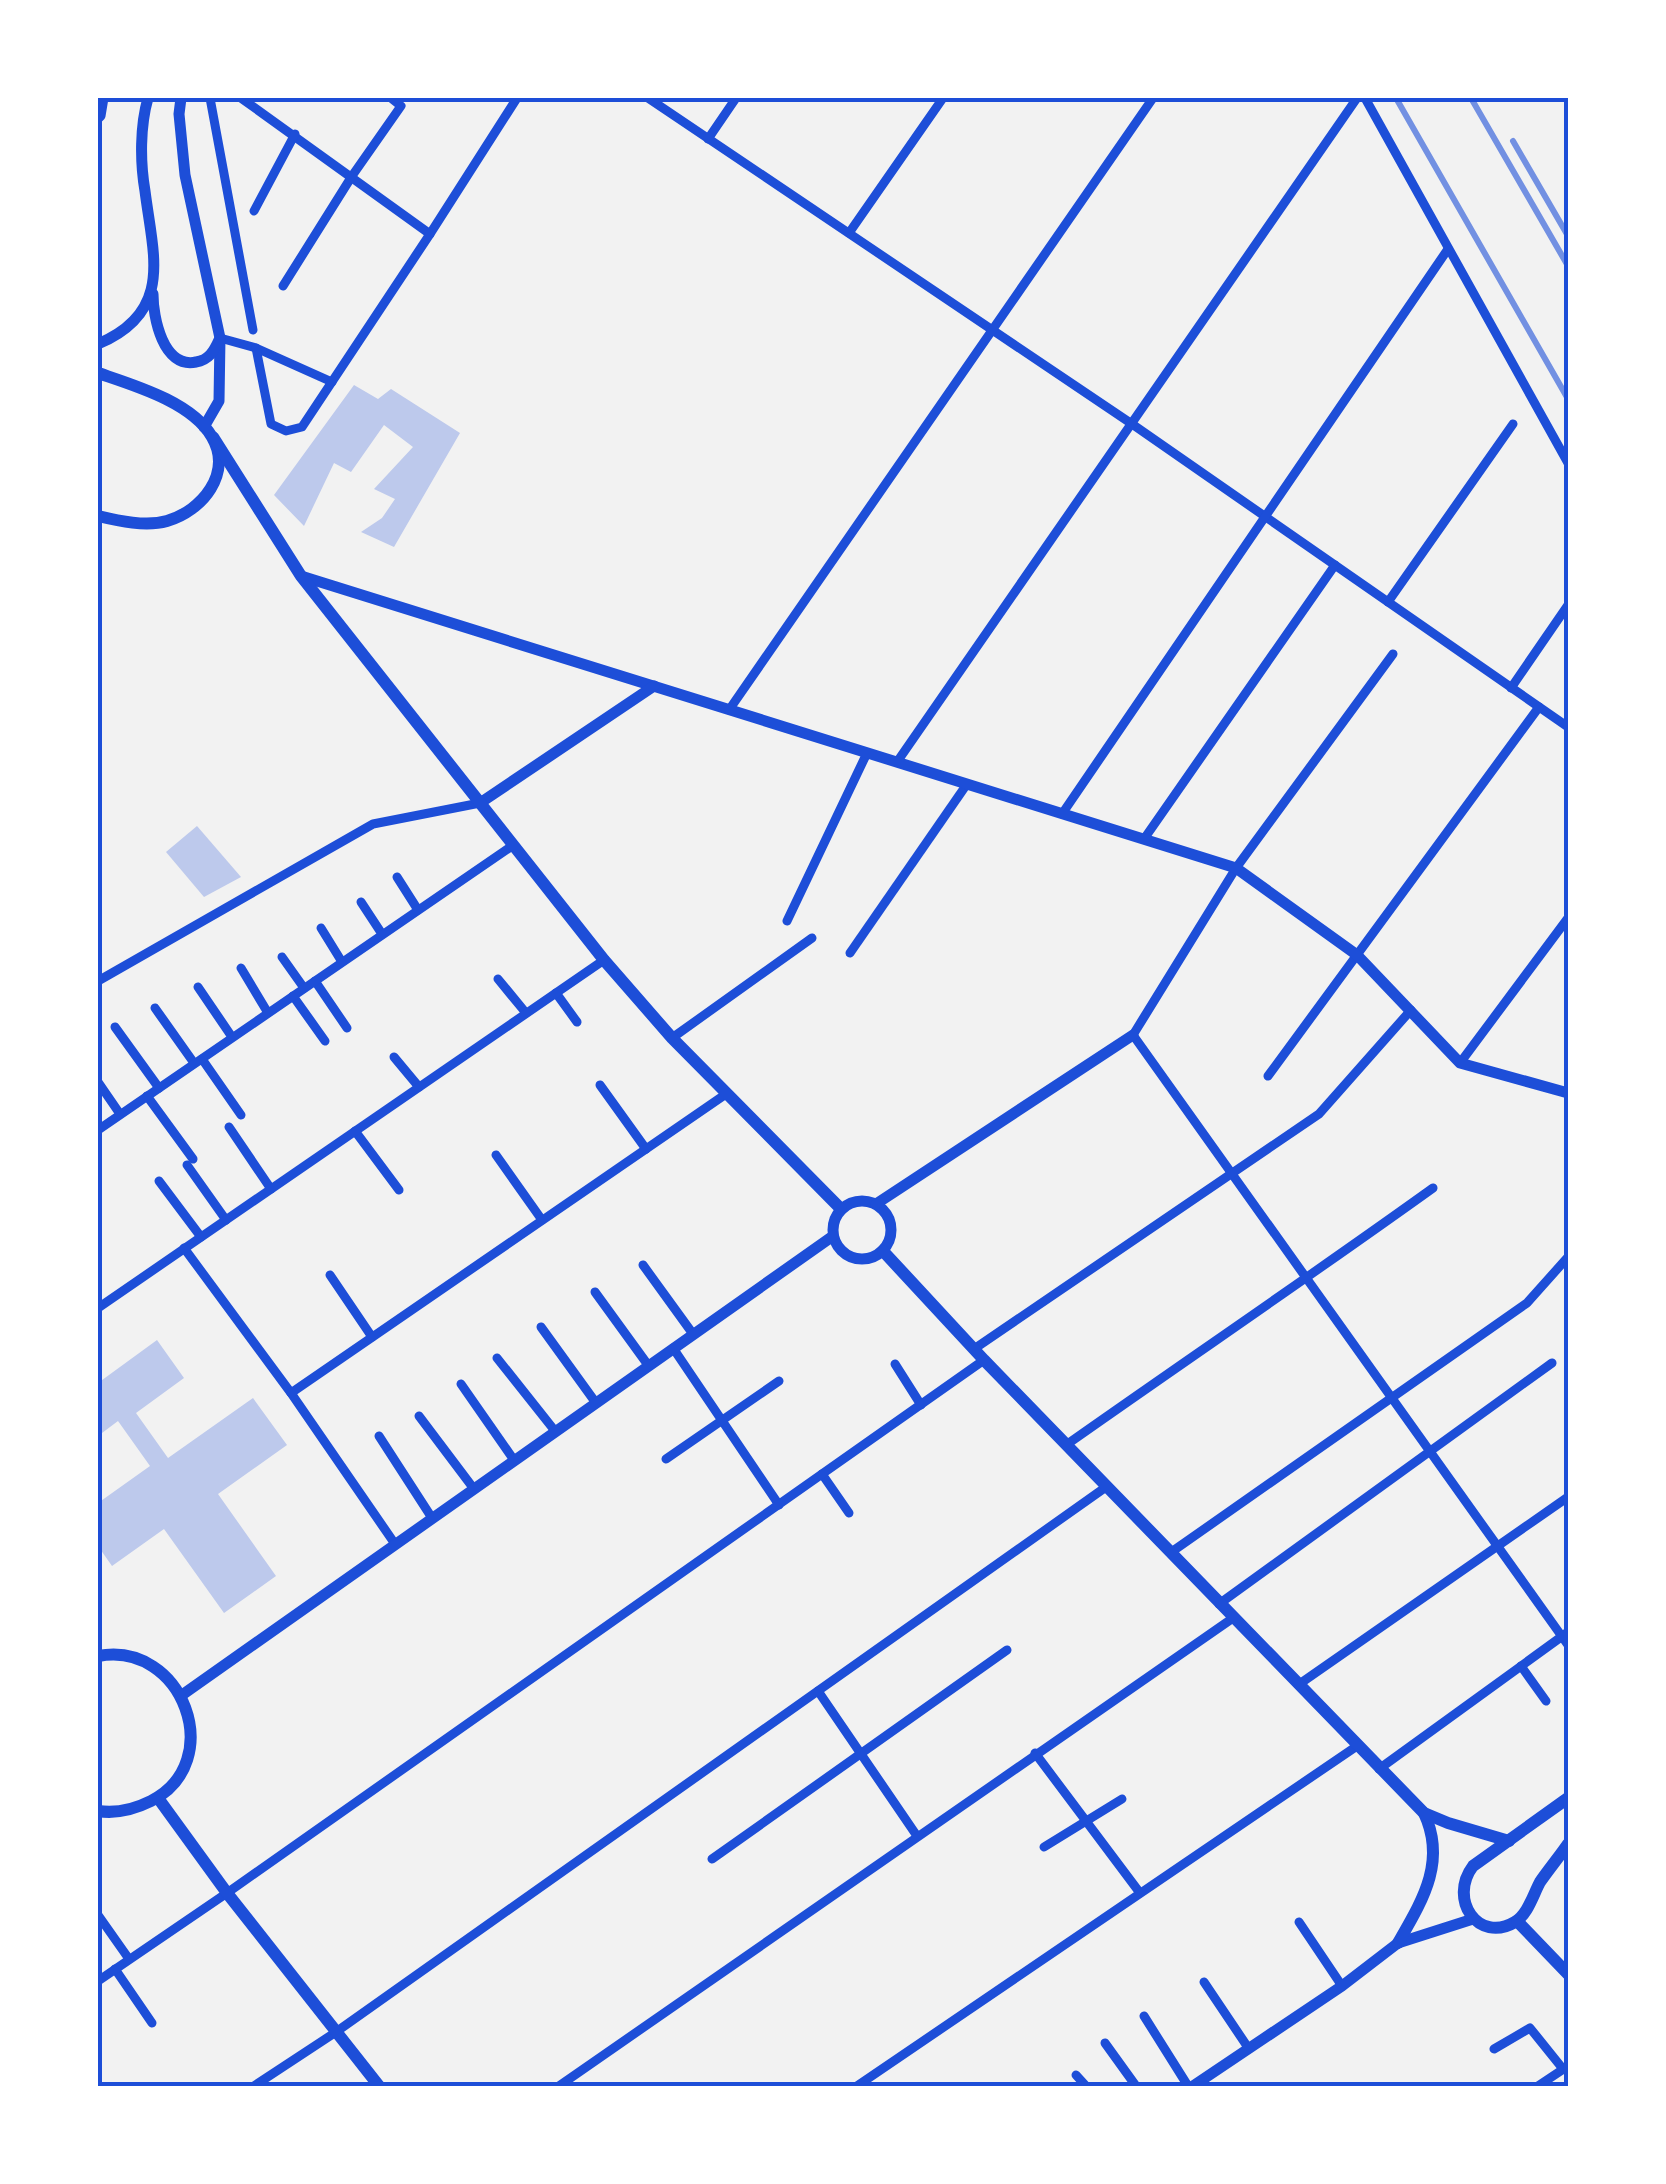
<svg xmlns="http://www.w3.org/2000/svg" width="1666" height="2184" viewBox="0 0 1666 2184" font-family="'PT Sans',sans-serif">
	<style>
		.building { fill: #bdc9ec }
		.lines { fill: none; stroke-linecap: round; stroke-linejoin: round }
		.minor { stroke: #1d4ed8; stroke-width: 9 }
		.tertiary { stroke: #1d4ed8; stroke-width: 11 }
		.secondary { stroke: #1d4ed8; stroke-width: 12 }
		.rail { stroke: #7290e2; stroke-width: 6 }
		.neatline { fill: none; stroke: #1d4ed8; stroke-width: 4 }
	</style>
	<rect width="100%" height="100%" fill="#f2f2f2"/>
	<g class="building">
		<path d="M354,385L378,399L391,389L460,433L394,547L361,532L382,518L395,499L374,489L413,447L384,425L351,472L334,463L304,526L274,495Z"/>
		<path d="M197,826L241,877L204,897L166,852Z"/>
		<path d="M157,1340L184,1378L136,1413L168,1458L253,1398L287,1445L218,1494L276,1576L224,1613L164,1529L112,1566L98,1546V1503L150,1466L118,1421L98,1436V1383Z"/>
	</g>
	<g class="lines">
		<g class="minor">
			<path d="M210,98L253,330"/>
			<path d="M241,98L430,234"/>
			<path d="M648,98L1132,424L1568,727"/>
			<path d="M1365,98L1568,463"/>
			<path d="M98,119L101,116L104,98"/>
			<path d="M708,139L736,98"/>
			<path d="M254,211L295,134"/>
			<path d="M849,233L943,98"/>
			<path d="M283,286L352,176L401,106L391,98"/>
			<path d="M220,338L256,348L332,382"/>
			<path d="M256,348L271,424L286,431L302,427L430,234L517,98"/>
			<path d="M1388,602L1513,424"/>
			<path d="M1393,654L1236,868L1133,1035L1568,1645"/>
			<path d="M1511,688L1568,605"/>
			<path d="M729,710L1153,98"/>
			<path d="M897,762L1357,98"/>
			<path d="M1062,814L1448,249"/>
			<path d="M1144,839L1335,565"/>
			<path d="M397,877L418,910"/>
			<path d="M361,902L382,934"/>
			<path d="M787,921L867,753"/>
			<path d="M321,928L342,962"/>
			<path d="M850,953L967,784"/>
			<path d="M282,957L304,988"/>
			<path d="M241,968L268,1013"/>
			<path d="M498,979L526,1013"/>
			<path d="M98,981L373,824L480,803"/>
			<path d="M315,981L347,1028"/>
			<path d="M198,987L232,1037"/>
			<path d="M556,993L577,1022"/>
			<path d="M293,996L325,1041"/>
			<path d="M155,1008L194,1063"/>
			<path d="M115,1027L159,1088"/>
			<path d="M672,1038L812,938"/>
			<path d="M394,1057L419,1087"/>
			<path d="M202,1059L241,1115"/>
			<path d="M1460,1063L1568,918"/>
			<path d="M1268,1076L1539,707"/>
			<path d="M98,1082L120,1114"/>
			<path d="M600,1085L646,1149"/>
			<path d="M147,1096L193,1159"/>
			<path d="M229,1127L271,1189"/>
			<path d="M98,1130L512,846"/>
			<path d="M355,1131L399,1190"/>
			<path d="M496,1155L542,1220"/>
			<path d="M187,1165L226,1220"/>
			<path d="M159,1181L201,1237"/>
			<path d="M184,1248L291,1393L395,1544"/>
			<path d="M643,1265L693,1334"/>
			<path d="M330,1275L372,1337"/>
			<path d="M595,1292L648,1365"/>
			<path d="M98,1308L604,960"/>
			<path d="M541,1327L596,1403"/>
			<path d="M673,1348L779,1505"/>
			<path d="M974,1349L1319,1114L1411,1010"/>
			<path d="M497,1358L555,1431"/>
			<path d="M895,1364L921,1405"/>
			<path d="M461,1384L514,1460"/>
			<path d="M291,1393L726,1094"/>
			<path d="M419,1416L474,1489"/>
			<path d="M379,1436L432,1518"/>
			<path d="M1066,1445C1188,1359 1312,1275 1433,1188"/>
			<path d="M666,1459L779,1381"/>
			<path d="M822,1474L849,1513"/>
			<path d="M1170,1553L1527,1303L1568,1257"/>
			<path d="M1219,1604L1552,1363"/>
			<path d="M1521,1666L1546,1701"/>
			<path d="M1298,1685L1568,1497"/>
			<path d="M818,1691L917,1836"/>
			<path d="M1035,1753L1140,1893"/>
			<path d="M1379,1769L1568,1632"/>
			<path d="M1044,1847L1122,1799"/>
			<path d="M712,1859L1007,1650"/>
			<path d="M98,1915L129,1959"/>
			<path d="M1299,1922L1342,1986"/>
			<path d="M115,1969L152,2023"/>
			<path d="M98,1981L227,1893L984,1360"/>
			<path d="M1204,1982L1249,2049"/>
			<path d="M1144,2016L1188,2086"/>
			<path d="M1105,2043L1136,2086"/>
			<path d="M1494,2049L1530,2028L1563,2069"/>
			<path d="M1076,2075L1086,2086"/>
			<path d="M254,2086L336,2032L1106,1487"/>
			<path d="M559,2086L1233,1618"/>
			<path d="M857,2086L1357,1746"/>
			<path d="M1538,2086L1568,2066"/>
		</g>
		<g class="tertiary">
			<path d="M181,98L179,114L185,175L220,338L219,401L204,427"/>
			<path d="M153,294C153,317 163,369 196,362C209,360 214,351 219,340"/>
			<path d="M98,344C174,312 153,255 145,191C140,162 140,126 148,98"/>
			<path d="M301,576L1236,868L1357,955L1460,1063L1568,1093"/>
			<path d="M480,803L654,686"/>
			<circle cx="862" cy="1230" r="29"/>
			<path d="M876,1204L1133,1035"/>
			<path d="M182,1695L833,1236"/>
			<path d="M1193,2086L1342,1986L1398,1943L1473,1919"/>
		</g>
		<g class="secondary">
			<path d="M98,373C133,385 192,402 212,437C233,473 202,511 167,521C146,527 119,521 98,516"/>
			<path d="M213,437L301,576L604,960L672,1038L841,1209"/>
			<path d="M883,1251L984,1360L1424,1813L1448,1823L1509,1841"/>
			<path d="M98,1656C183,1640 228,1762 151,1801C133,1810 117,1814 98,1811"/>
			<path d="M158,1798L227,1893L379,2086"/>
			<path d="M1568,1798L1473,1866C1448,1899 1478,1944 1515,1922C1528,1914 1533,1895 1540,1882C1549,1869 1559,1857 1568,1844"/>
			<path d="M1517,1921L1568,1974"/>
			<path d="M1398,1943C1422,1901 1447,1862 1424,1813"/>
		</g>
		<g class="rail">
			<path d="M1396,98L1568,399"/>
			<path d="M1471,98L1568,266"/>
			<path d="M1513,141L1568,236"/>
		</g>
	</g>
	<rect width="1666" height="2184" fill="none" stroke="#ffffff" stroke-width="200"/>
	<rect x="100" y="100" width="1466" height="1984" class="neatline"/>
</svg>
